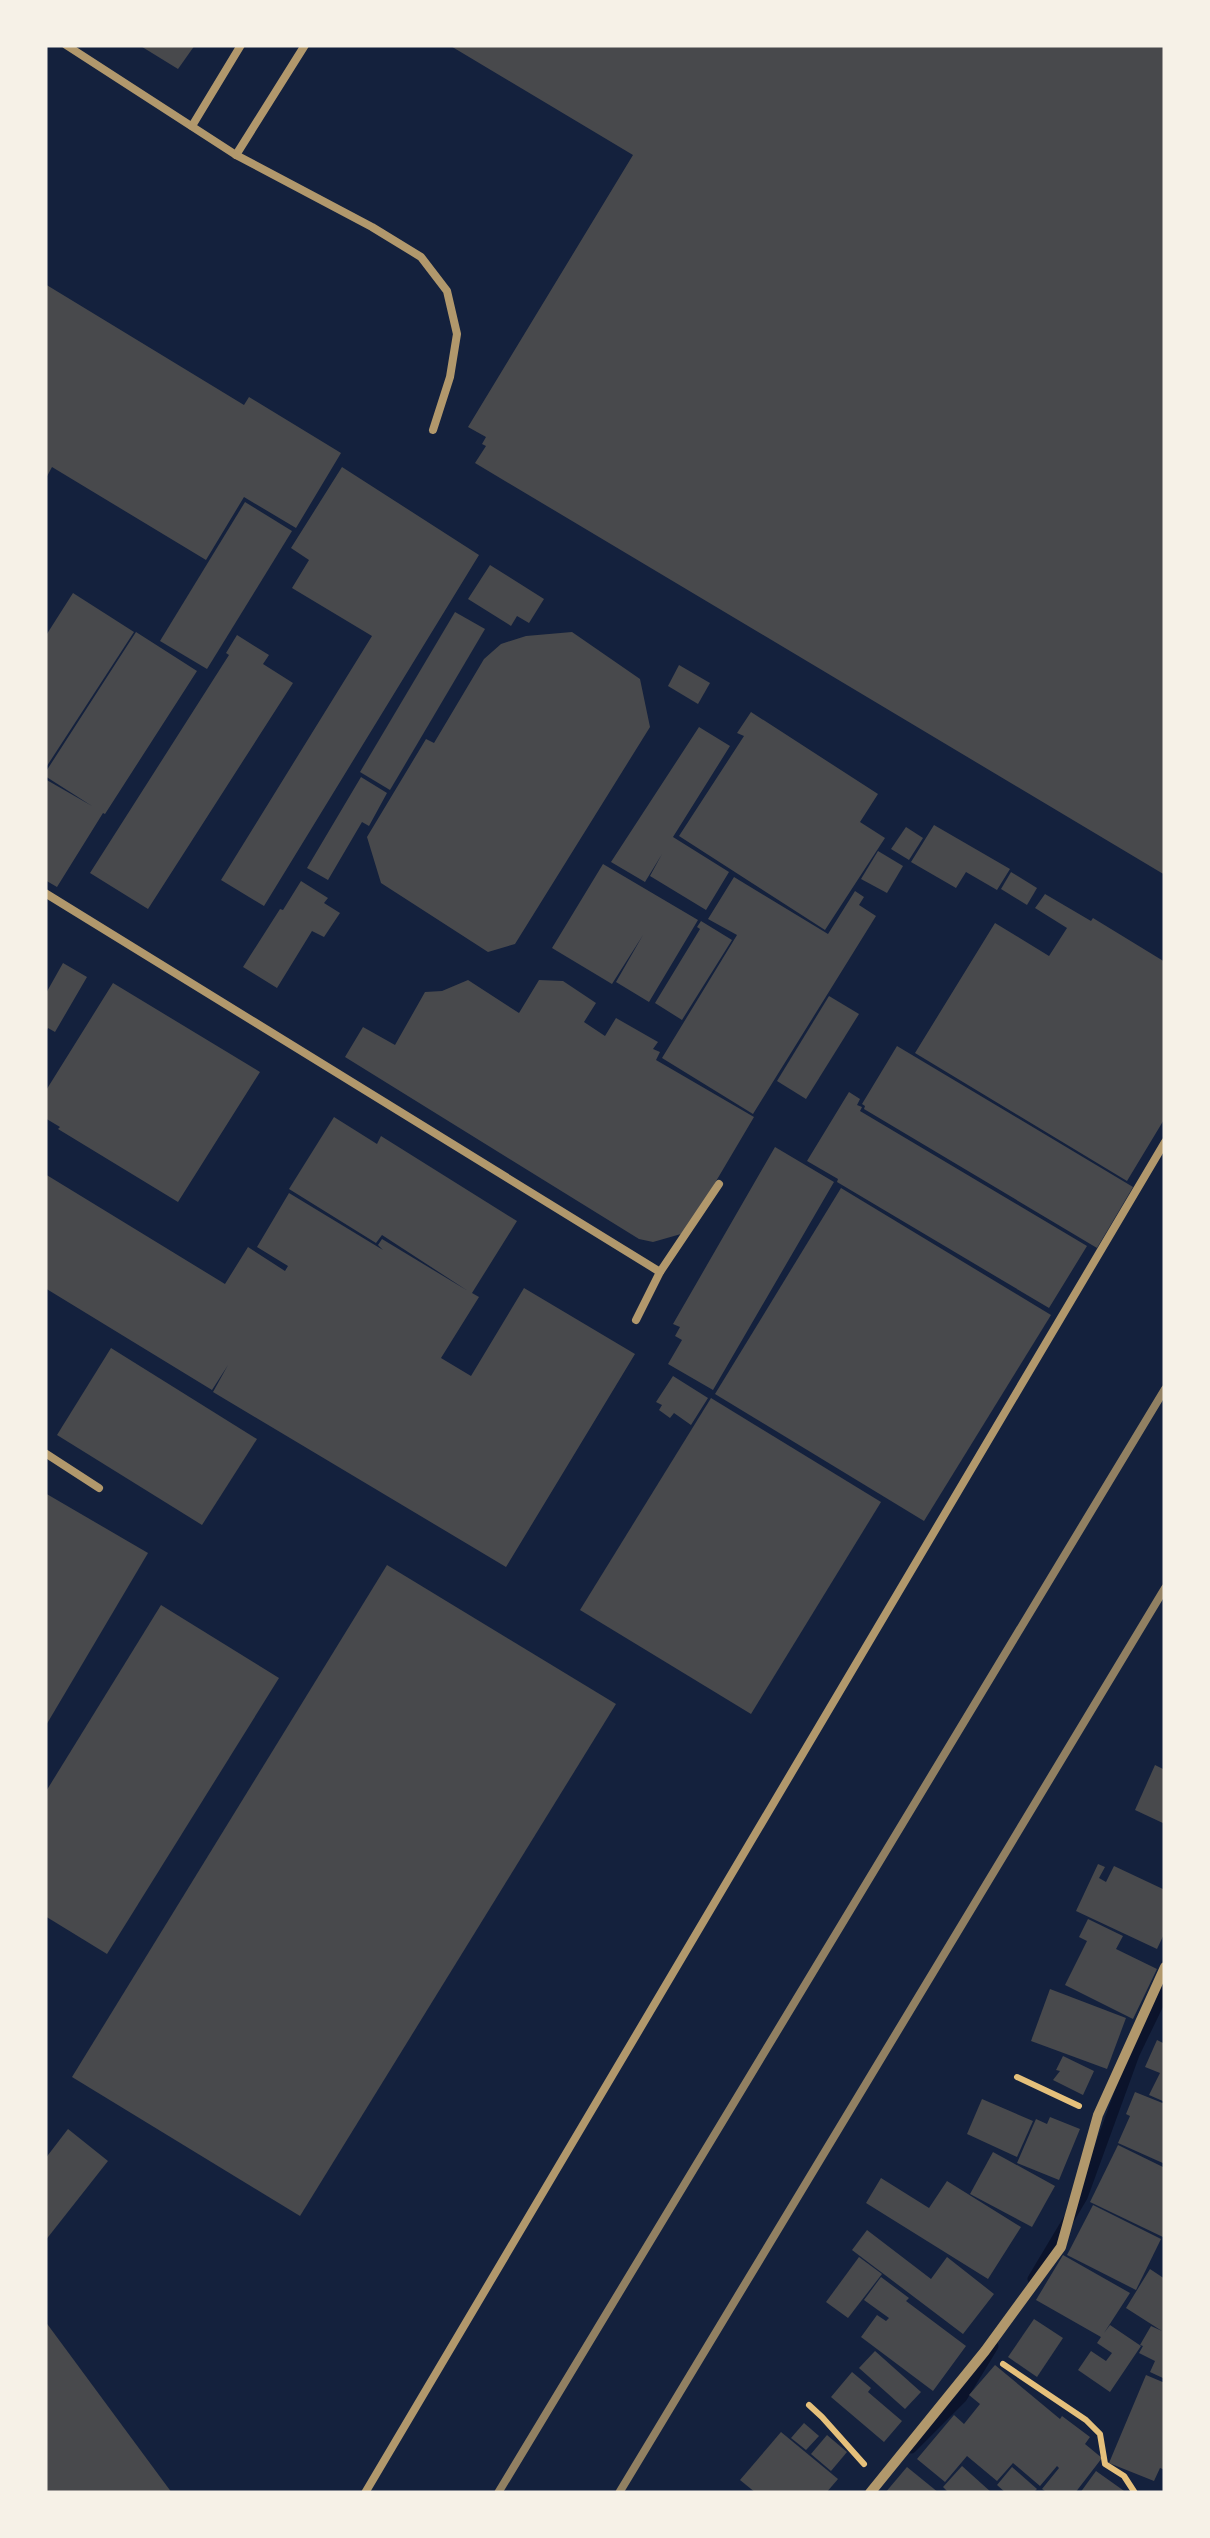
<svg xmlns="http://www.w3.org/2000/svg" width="1210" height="2538" viewBox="0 0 1210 2538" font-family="Raleway,sans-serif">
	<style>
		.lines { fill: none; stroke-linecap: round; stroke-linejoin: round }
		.stream { stroke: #0b132b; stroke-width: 11 }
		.building { fill: #48494c }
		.path { stroke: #e5c07b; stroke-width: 6 }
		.service { stroke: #b1986c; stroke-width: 8 }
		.minor { stroke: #b1986c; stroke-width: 10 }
		.rail { stroke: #918062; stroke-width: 8 }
	</style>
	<rect width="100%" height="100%" fill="#14213d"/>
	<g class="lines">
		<g class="stream">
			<path d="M1033,2279L1082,2197L1134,2054L1165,1990"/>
			<path d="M911,2448L962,2397L993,2346"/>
		</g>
	</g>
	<g class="building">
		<path d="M139,45H195L178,69Z"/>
		<path d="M449,45H1165V875L475,463L486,446L482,444L486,437L468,427L633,155Z"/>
		<path d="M45,284L244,405L249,397L341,453L296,528L244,497L206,560L52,467L45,480Z"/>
		<path d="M342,467L479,555L264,906L221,880L372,636L292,588L309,560L291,548Z"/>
		<path d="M245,502L292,531L207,669L160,641Z"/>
		<path d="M490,565L544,599L529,623L517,616L511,626L468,599Z"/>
		<path d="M73,593L134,632L45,769V637Z"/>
		<path d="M455,612L485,629L390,790L360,772Z"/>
		<path d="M136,632L197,671L105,814L103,813L57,887L45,880V779L92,806L45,776V773Z"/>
		<path d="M572,632L640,679L650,727L515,944L488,952L381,883L367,837L426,739L434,743L484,659L501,644L526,636Z"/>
		<path d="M237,635L269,655L263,664L293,683L148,909L90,873L229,655L226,653Z"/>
		<path d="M679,665L710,683L698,704L668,686Z"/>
		<path d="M751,712L878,794L860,822L885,838L825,930L679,836L744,736L737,733Z"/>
		<path d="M699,727L730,746L673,837L729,872L706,910L650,876L662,854L645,882L611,862Z"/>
		<path d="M361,777L387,793L369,826L362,822L328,880L307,868Z"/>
		<path d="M934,825L1010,869L997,890L966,872L956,888L911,862Z"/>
		<path d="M906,827L923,838L909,860L891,849Z"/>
		<path d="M878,851L903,866L887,893L861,879Z"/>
		<path d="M603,864L698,920L649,1002L616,982L643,935L612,984L552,948Z"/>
		<path d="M1011,872L1037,888L1027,905L1001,889Z"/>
		<path d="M734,877L828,934L855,891L864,897L859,905L876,916L753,1114L662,1058L737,935L708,919Z"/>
		<path d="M301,881L328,898L324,903L340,913L324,937L312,931L277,988L243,967L280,909L283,910Z"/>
		<path d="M1045,894L1091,921L1093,918L1165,962V1118L1127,1181L915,1053L995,923L1049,956L1067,928L1035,908Z"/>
		<path d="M701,921L732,940L682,1020L655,1003L700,929L697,927Z"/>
		<path d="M63,963L87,977L55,1032L48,1028L45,1034V995Z"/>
		<path d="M468,980L519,1013L539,980L563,981L596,1003L584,1022L605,1036L616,1018L658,1042L653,1049L660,1052L656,1060L754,1117L696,1215L681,1234L653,1242L639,1239L345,1057L363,1027L395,1045L425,992L442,991Z"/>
		<path d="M113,983L260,1072L178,1202L58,1129L60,1127L45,1118V1092Z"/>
		<path d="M829,996L859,1014L806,1099L777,1081Z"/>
		<path d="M897,1046L1133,1187L1097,1248L864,1109L865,1106L862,1104Z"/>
		<path d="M849,1092L860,1099L857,1105L862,1107L860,1111L1087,1246L1049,1308L837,1182L838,1179L807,1161Z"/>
		<path d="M334,1117L377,1144L381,1136L517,1221L472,1293L479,1297L441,1358L471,1376L524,1288L635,1354L506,1567L213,1392L228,1365L212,1390L45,1288V1174L225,1284L248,1247L285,1271L288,1266L257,1247L289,1193L383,1250L378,1245L382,1239L468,1291L382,1235L376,1243L289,1189Z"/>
		<path d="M775,1147L834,1182L713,1390L668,1364L682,1340L675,1336L680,1327L673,1324Z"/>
		<path d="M841,1188L1051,1315L924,1521L715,1394Z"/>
		<path d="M111,1348L257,1439L202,1525L57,1435Z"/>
		<path d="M673,1376L708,1398L691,1425L674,1413L670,1418L659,1410L662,1405L656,1402Z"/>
		<path d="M711,1398L881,1502L751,1714L580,1610Z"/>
		<path d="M45,1493L148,1553L45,1727Z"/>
		<path d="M387,1565L616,1704L300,2216L72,2077Z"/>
		<path d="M161,1605L279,1678L107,1954L45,1916V1793Z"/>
		<path d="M1155,1765L1165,1770V1824L1135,1810Z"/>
		<path d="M1098,1864L1105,1867L1099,1878L1106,1882L1114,1866L1165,1890V1932L1157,1949L1076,1911Z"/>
		<path d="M1088,1919L1123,1936L1116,1949L1157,1969L1133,2019L1065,1985L1087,1941L1079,1937Z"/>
		<path d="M1050,1989L1126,2018L1107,2069L1031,2041Z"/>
		<path d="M1157,2040L1165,2044V2102L1149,2095L1160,2073L1145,2067Z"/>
		<path d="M1063,2056L1094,2071L1083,2095L1053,2080L1060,2071L1056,2070Z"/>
		<path d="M1135,2092L1165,2104V2164L1118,2143L1130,2116L1126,2114Z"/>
		<path d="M982,2099L1033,2121L1017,2157L967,2134Z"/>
		<path d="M1050,2117L1080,2129L1059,2180L1017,2163L1036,2119L1047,2124Z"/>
		<path d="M68,2129L108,2161L45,2241V2159Z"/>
		<path d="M1118,2145L1165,2168V2238L1090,2202Z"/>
		<path d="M993,2152L1055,2186L1032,2227L970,2194Z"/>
		<path d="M881,2178L929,2208L947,2181L1021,2227L988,2279L866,2203Z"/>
		<path d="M1093,2205L1161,2239L1136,2290L1067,2255Z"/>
		<path d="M867,2230L931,2279L947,2257L994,2294L963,2334L852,2250Z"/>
		<path d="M1063,2255L1130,2293L1104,2333L1110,2325L1141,2346L1110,2392L1078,2370L1091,2351L1106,2361L1112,2353L1097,2343L1101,2337L1036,2300Z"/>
		<path d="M859,2257L882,2274L848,2318L826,2302Z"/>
		<path d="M1150,2269L1165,2279V2379L1150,2372L1155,2361L1139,2353L1143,2346L1140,2345L1151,2326L1162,2331L1126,2308Z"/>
		<path d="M881,2277L909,2298L906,2301L966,2346L933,2391L861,2337L877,2315L886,2321L889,2318L864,2300Z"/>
		<path d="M1034,2319L1063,2338L1037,2377L1008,2357Z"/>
		<path d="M45,2321L172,2493H45Z"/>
		<path d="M875,2351L921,2392L905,2409L859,2368Z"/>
		<path d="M995,2365L1060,2419L1062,2416L1090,2437L1085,2444L1102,2458L1075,2493H1048L1042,2489L1059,2468L1057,2466L1040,2486L1013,2463L997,2481L967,2456L945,2482L917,2459L954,2415L964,2424L980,2404L969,2395Z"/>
		<path d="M852,2372L871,2388L868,2392L902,2421L884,2442L831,2397Z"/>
		<path d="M1146,2375L1165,2383V2470L1160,2468L1154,2481L1109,2463Z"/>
		<path d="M804,2423L819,2436L806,2450L791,2438Z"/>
		<path d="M781,2432L838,2479L826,2493H756L740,2480Z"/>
		<path d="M827,2435L847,2452L831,2471L811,2454Z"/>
		<path d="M962,2466L992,2493H949L943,2487Z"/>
		<path d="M907,2467L939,2493H885Z"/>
		<path d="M1012,2467L1037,2489L1033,2493H1006L997,2485Z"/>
		<path d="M1096,2471L1127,2493H1080Z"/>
	</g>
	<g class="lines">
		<g class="path">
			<path d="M1017,2077L1079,2106"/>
			<path d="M1003,2364L1086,2420L1100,2434L1105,2464L1124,2476L1135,2493"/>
			<path d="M809,2405L822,2417L864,2464"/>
		</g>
		<g class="service">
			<path d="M66,45L236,155L372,227L421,257L447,291L457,334L450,377L433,430"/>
			<path d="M192,126L241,45"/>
			<path d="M236,155L305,45"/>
			<path d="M45,893L660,1272"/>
			<path d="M636,1320L660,1272L719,1184"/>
			<path d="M45,1453L99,1488"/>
			<path d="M365,2493L1165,1142"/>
		</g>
		<path class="minor" d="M870,2493L985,2351L1061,2247L1098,2115L1165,1967"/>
		<g class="rail">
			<path d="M498,2493L1165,1389"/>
			<path d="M619,2493L1165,1588"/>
		</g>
	</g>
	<rect width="1210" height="2538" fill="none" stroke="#f6f1e7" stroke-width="95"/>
</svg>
